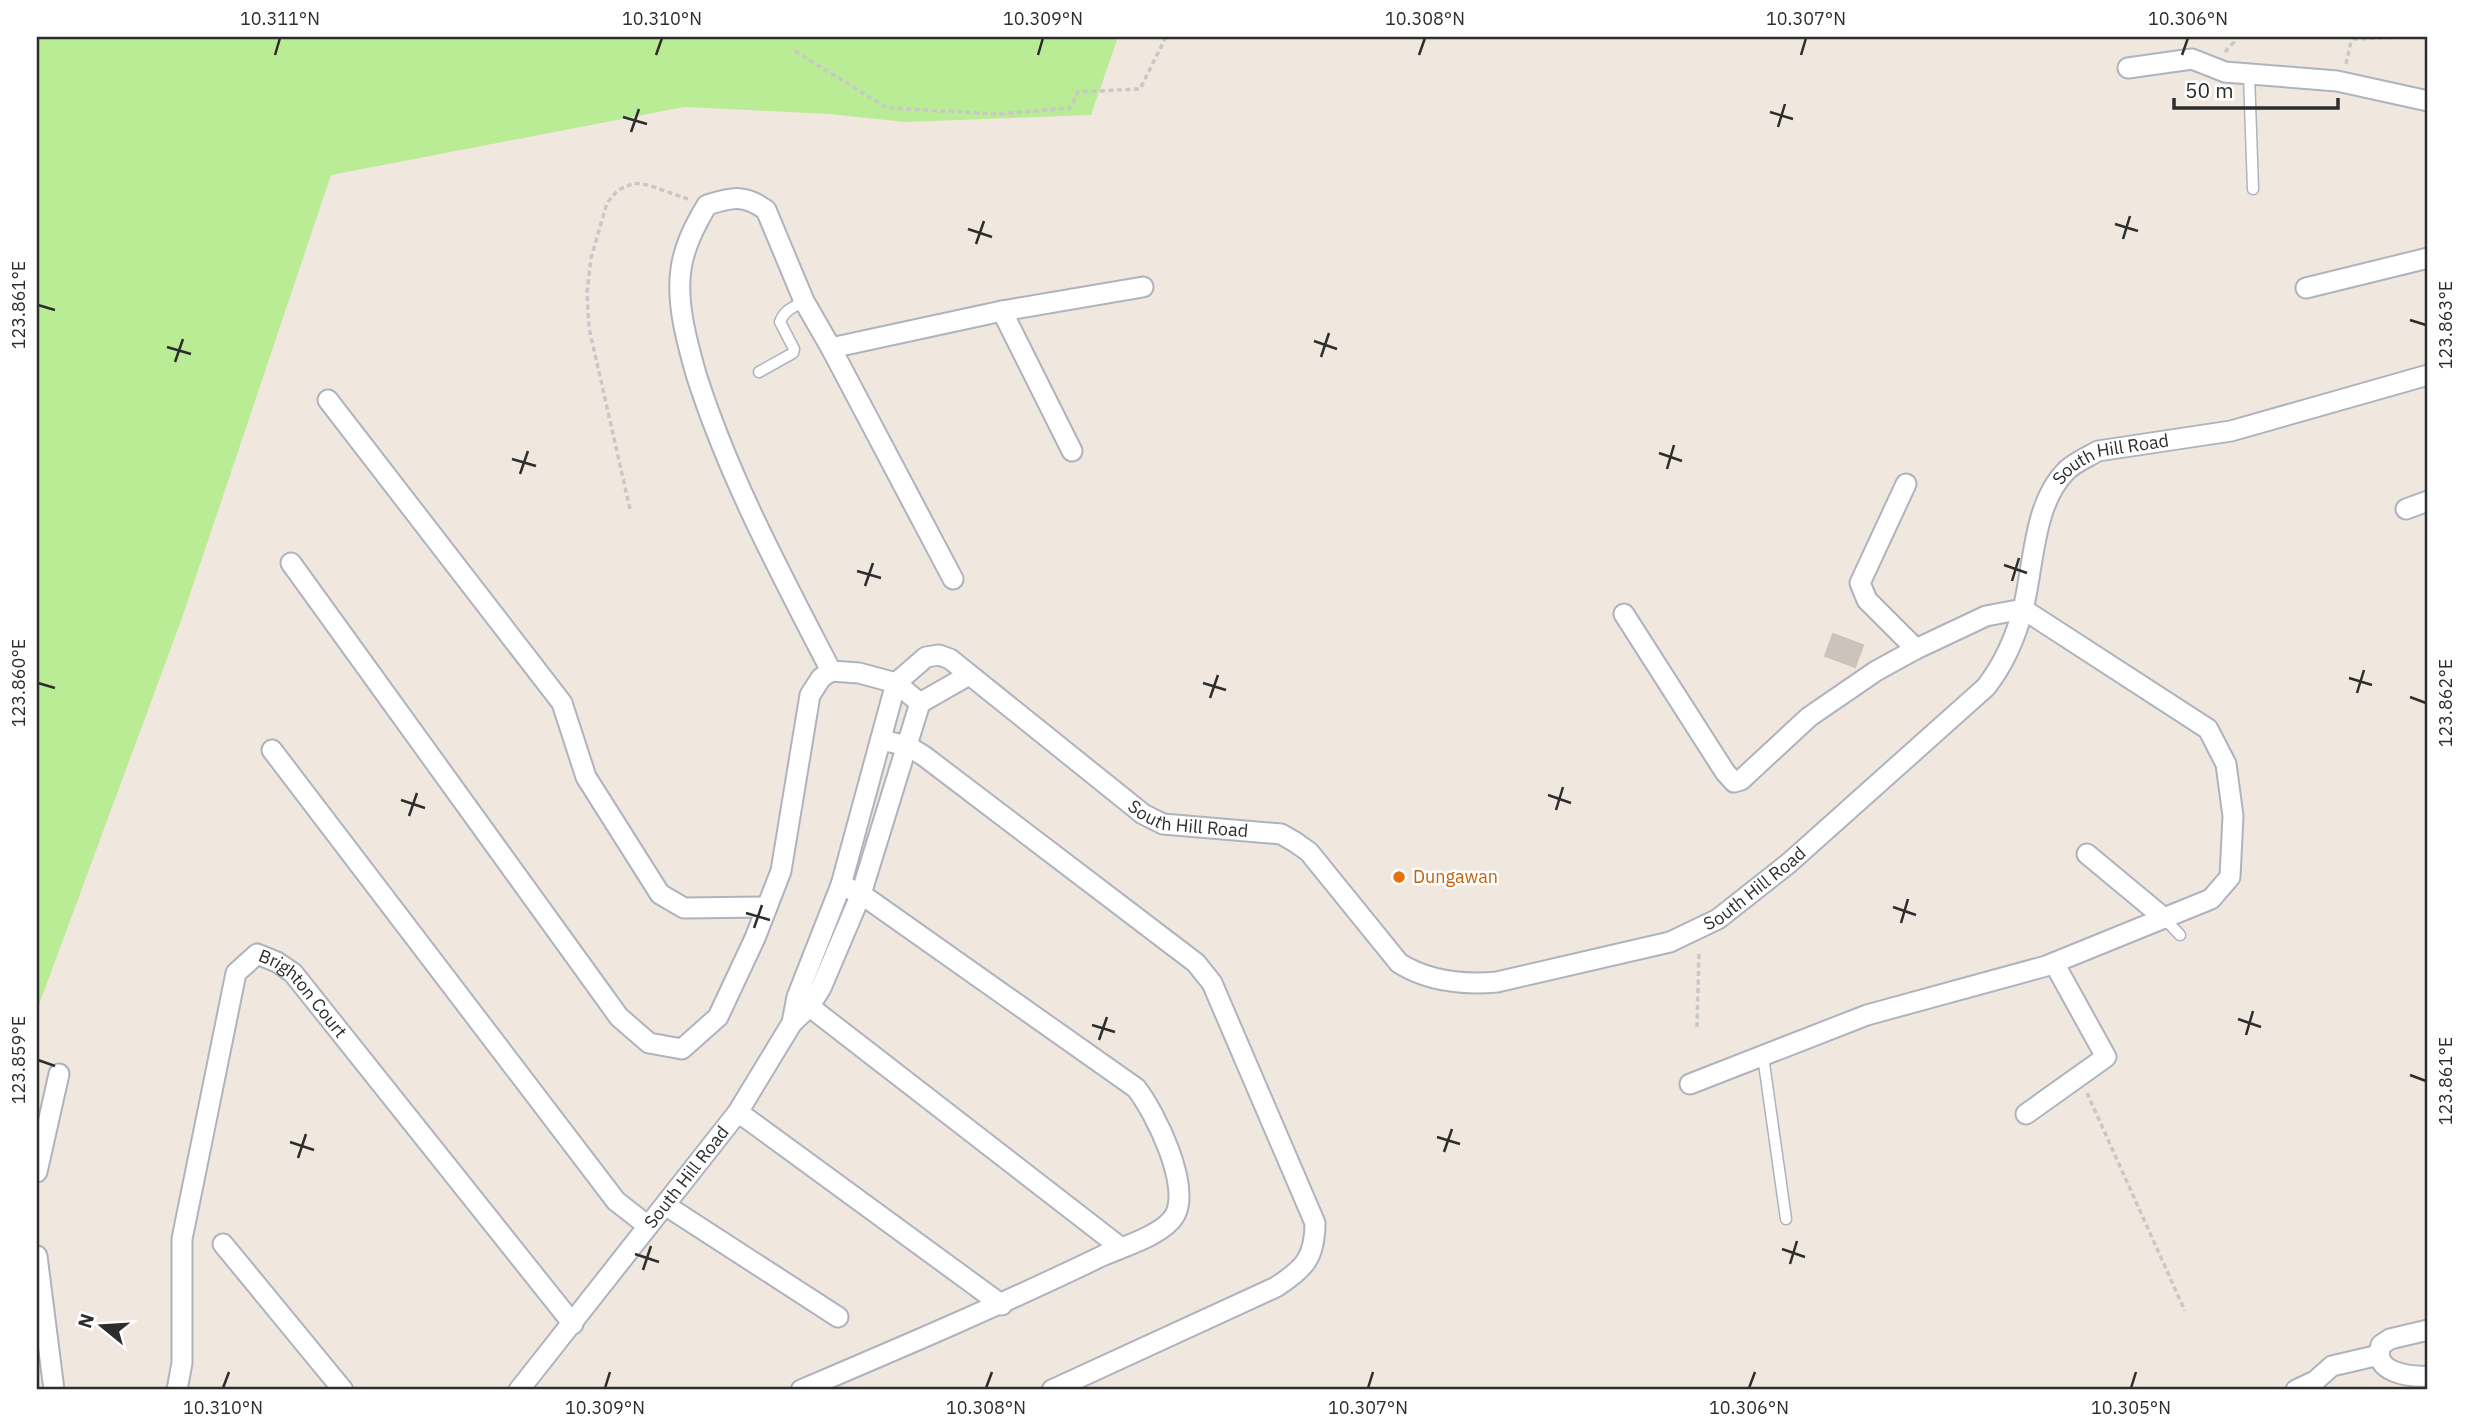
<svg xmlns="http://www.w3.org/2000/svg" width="2465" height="1427" viewBox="0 0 2465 1427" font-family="'IBM Plex Sans',sans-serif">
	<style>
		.green { fill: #baeb95 }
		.building { fill: #cbc4bd; stroke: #ccc3b7; stroke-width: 2 }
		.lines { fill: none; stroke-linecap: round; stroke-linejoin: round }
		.lane-casing { stroke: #aeb3be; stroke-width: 13 }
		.street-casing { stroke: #aeb3be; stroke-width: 23 }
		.path { stroke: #c8c8c8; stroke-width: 3.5; stroke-dasharray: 5 3.5; stroke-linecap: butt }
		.lane { stroke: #fff; stroke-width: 10 }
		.street { stroke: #fff; stroke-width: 19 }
		.ticks { fill: none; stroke: #2d2d2d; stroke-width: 2.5 }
		.food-dot { fill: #e8710a; stroke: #fff; stroke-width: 2.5 }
		.labels { text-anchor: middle; stroke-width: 5; stroke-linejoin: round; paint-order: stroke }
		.street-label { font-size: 18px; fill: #2d2d2d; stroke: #fff }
		.food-label { font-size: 18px; fill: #c56008; stroke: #fff; text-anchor: start }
		.neatline { fill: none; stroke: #2d2d2d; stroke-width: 2.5 }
		.ticks-label { font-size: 18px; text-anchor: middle; fill: #2d2d2d }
	</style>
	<rect width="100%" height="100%" fill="#f0e7de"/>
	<path class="green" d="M37,37H1118L1091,115L906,122L829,114L684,107L331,175L182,618L37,1010Z"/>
	<path class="building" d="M1833,634L1863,645L1855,667L1825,656Z"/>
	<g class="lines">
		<defs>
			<g id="lane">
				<path d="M2249,75L2253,189"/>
				<path d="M759,372L793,353L794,349L780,322C784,310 794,307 804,301"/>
				<path d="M2164,918L2180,935"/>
				<path d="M1763,1056L1786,1219"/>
			</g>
			<g id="street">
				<path d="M2128,68L2192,59L2225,72L2337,81L2428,101"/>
				<path d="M2306,288L2428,258"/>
				<path d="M1002,311L1072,451"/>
				<path d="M831,348L1002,311L1143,287"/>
				<path d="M328,400L562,703L586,777L660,894L684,908L767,907"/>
				<path d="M1906,484L1860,583L1867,600L1916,649"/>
				<path d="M2406,509L2428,501"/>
				<path d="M291,563L619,1017L649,1043L682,1049L718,1017L755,938L781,871L810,695L821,678L831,671"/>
				<path d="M1624,614L1725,772L1734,782L1741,780L1809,717L1876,671L1916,649L1986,616L2023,609L2208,729L2226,764L2233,816L2230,877L2211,899L2046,966L1867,1015L1690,1084"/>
				<path d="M920,703L896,683L859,673L831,671C781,574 729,478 696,374C687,342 676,303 681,269C684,246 695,225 707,205C732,197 744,194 766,210L804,301L831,348L953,579"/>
				<path d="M881,740L908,746L924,756L1196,963L1212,983L1315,1223C1315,1258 1304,1269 1276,1287L1052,1390"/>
				<path d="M272,750L616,1201L648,1226"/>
				<path d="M2087,854L2164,918"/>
				<path d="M801,1000L1120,1247"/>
				<path id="s1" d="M792,1023L797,997L841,885L896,683L926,657L939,655L950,659L1143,814L1163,824L1281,834L1295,842L1309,852L1399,963C1429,982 1463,985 1497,982L1670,942L1718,919L1789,863L1986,687C2003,665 2016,636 2023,609C2034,566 2033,504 2066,471C2075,462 2088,457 2098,451L2231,431L2428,375"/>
				<path d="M738,1112L1002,1305"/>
				<path d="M2026,1114L2106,1057L2054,963"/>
				<path d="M37,1172L59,1074"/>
				<path d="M665,1205L838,1317"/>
				<path d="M223,1244L343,1390"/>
				<path d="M37,1256L54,1390"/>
				<path d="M2428,1330L2390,1339L2381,1345C2371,1373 2410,1377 2428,1376"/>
				<path id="s2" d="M177,1390L182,1363V1239L236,973L257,954L277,962L293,973L573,1324"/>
				<path id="s3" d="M519,1390L738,1112L792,1023L809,1007L821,988L861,894L920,703L969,675"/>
				<path d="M801,1390C902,1347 1003,1304 1102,1256C1122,1247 1164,1235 1175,1215C1191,1185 1155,1112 1136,1088L861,894L841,885"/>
				<path d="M2296,1390L2315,1381L2332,1366L2379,1355"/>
			</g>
		</defs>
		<use href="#lane" class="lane-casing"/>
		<use href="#street" class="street-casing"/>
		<g class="path">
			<path d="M2353,39L2405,37"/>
			<path d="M795,51L887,108L998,114L1070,108L1078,92L1140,89L1166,37"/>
			<path d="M2225,52L2234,42L2233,37"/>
			<path d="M2346,64L2352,37"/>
			<path d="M630,509L589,328L587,292L591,258L607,203L618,190L634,183L648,185L688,199"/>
			<path d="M1697,1027L1699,951"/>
			<path d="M2087,1093L2185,1311"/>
		</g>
		<use href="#lane" class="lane"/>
		<use href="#street" class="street"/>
	</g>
	<path class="ticks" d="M275,55L280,38M656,55L662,38M1038,55L1043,38M1419,55L1425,38M1801,55L1806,38M2182,55L2188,38M1770,112L1793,119M623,117L647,124M1778,127L1785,104M631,132L639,109M2115,224L2138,231M968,229L992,237M2123,239L2130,216M976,244L984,221M38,305L55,310M2410,320L2426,325M1314,341L1337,349M167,347L191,354M1321,357L1329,333M175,362L183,339M1659,453L1682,461M512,459L536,466M1667,469L1674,445M520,474L528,451M2004,565L2027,573M857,571L881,578M2012,581L2019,558M865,586L873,563M2349,678L2372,685M38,683L55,688M1203,683L1226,690M2357,693L2364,670M2410,697L2426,703M1210,698L1218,675M1548,795L1571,803M401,800L425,808M1556,810L1563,787M409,816L417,793M1893,907L1916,915M746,913L770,920M1901,923L1908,899M754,928L762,905M2238,1019L2261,1027M1092,1025L1115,1032M2246,1035L2253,1011M1099,1040L1107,1017M38,1060L55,1066M2410,1075L2426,1081M1437,1137L1460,1144M290,1142L314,1150M1444,1152L1452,1129M298,1158L306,1134M1782,1249L1805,1257M635,1254L659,1262M1790,1264L1797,1241M643,1270L651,1246M223,1388L229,1372M605,1388L610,1372M986,1388L992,1372M1368,1388L1373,1372M1749,1388L1755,1372M2131,1388L2136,1372"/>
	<circle class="food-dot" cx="1399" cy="877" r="7"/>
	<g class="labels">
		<g class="street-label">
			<text dy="6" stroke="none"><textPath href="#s1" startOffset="1953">South Hill Road</textPath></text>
			<text dy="6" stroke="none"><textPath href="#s1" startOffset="714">South Hill Road</textPath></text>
			<text dy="6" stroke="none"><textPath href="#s1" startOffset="1365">South Hill Road</textPath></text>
			<text dy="6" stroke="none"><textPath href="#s2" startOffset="513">Brighton Court</textPath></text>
			<text dy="6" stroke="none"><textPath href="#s3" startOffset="271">South Hill Road</textPath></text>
		</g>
		<g class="food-label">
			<text x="1413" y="883">Dungawan</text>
		</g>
	</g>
	<rect width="2465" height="1427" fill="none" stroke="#ffffff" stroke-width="77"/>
	<g transform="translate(102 1326) rotate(288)" stroke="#ffffff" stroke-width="5" paint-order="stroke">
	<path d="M0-5L12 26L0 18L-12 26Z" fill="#2d2d2d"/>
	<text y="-10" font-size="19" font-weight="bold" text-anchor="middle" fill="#2d2d2d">N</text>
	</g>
	<path d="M2174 98v10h164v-10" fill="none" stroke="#2d2d2d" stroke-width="3.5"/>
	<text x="2185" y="98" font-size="21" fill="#2d2d2d" stroke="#ffffff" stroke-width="5" paint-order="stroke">50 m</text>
	<rect x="38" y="38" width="2388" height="1350" class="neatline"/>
	<g class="ticks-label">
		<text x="280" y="25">10.311°N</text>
		<text x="662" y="25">10.310°N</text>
		<text x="1043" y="25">10.309°N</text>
		<text x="1425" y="25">10.308°N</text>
		<text x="1806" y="25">10.307°N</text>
		<text x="2188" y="25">10.306°N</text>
		<text transform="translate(19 305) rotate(-90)" y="6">123.861°E</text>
		<text transform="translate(2446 325) rotate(-90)" y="6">123.863°E</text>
		<text transform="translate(19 683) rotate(-90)" y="6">123.860°E</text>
		<text transform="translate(2446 703) rotate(-90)" y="6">123.862°E</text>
		<text transform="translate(19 1060) rotate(-90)" y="6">123.859°E</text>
		<text transform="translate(2446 1081) rotate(-90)" y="6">123.861°E</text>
		<text x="223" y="1414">10.310°N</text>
		<text x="605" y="1414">10.309°N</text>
		<text x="986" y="1414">10.308°N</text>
		<text x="1368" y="1414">10.307°N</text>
		<text x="1749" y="1414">10.306°N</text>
		<text x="2131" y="1414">10.305°N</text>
	</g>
</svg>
